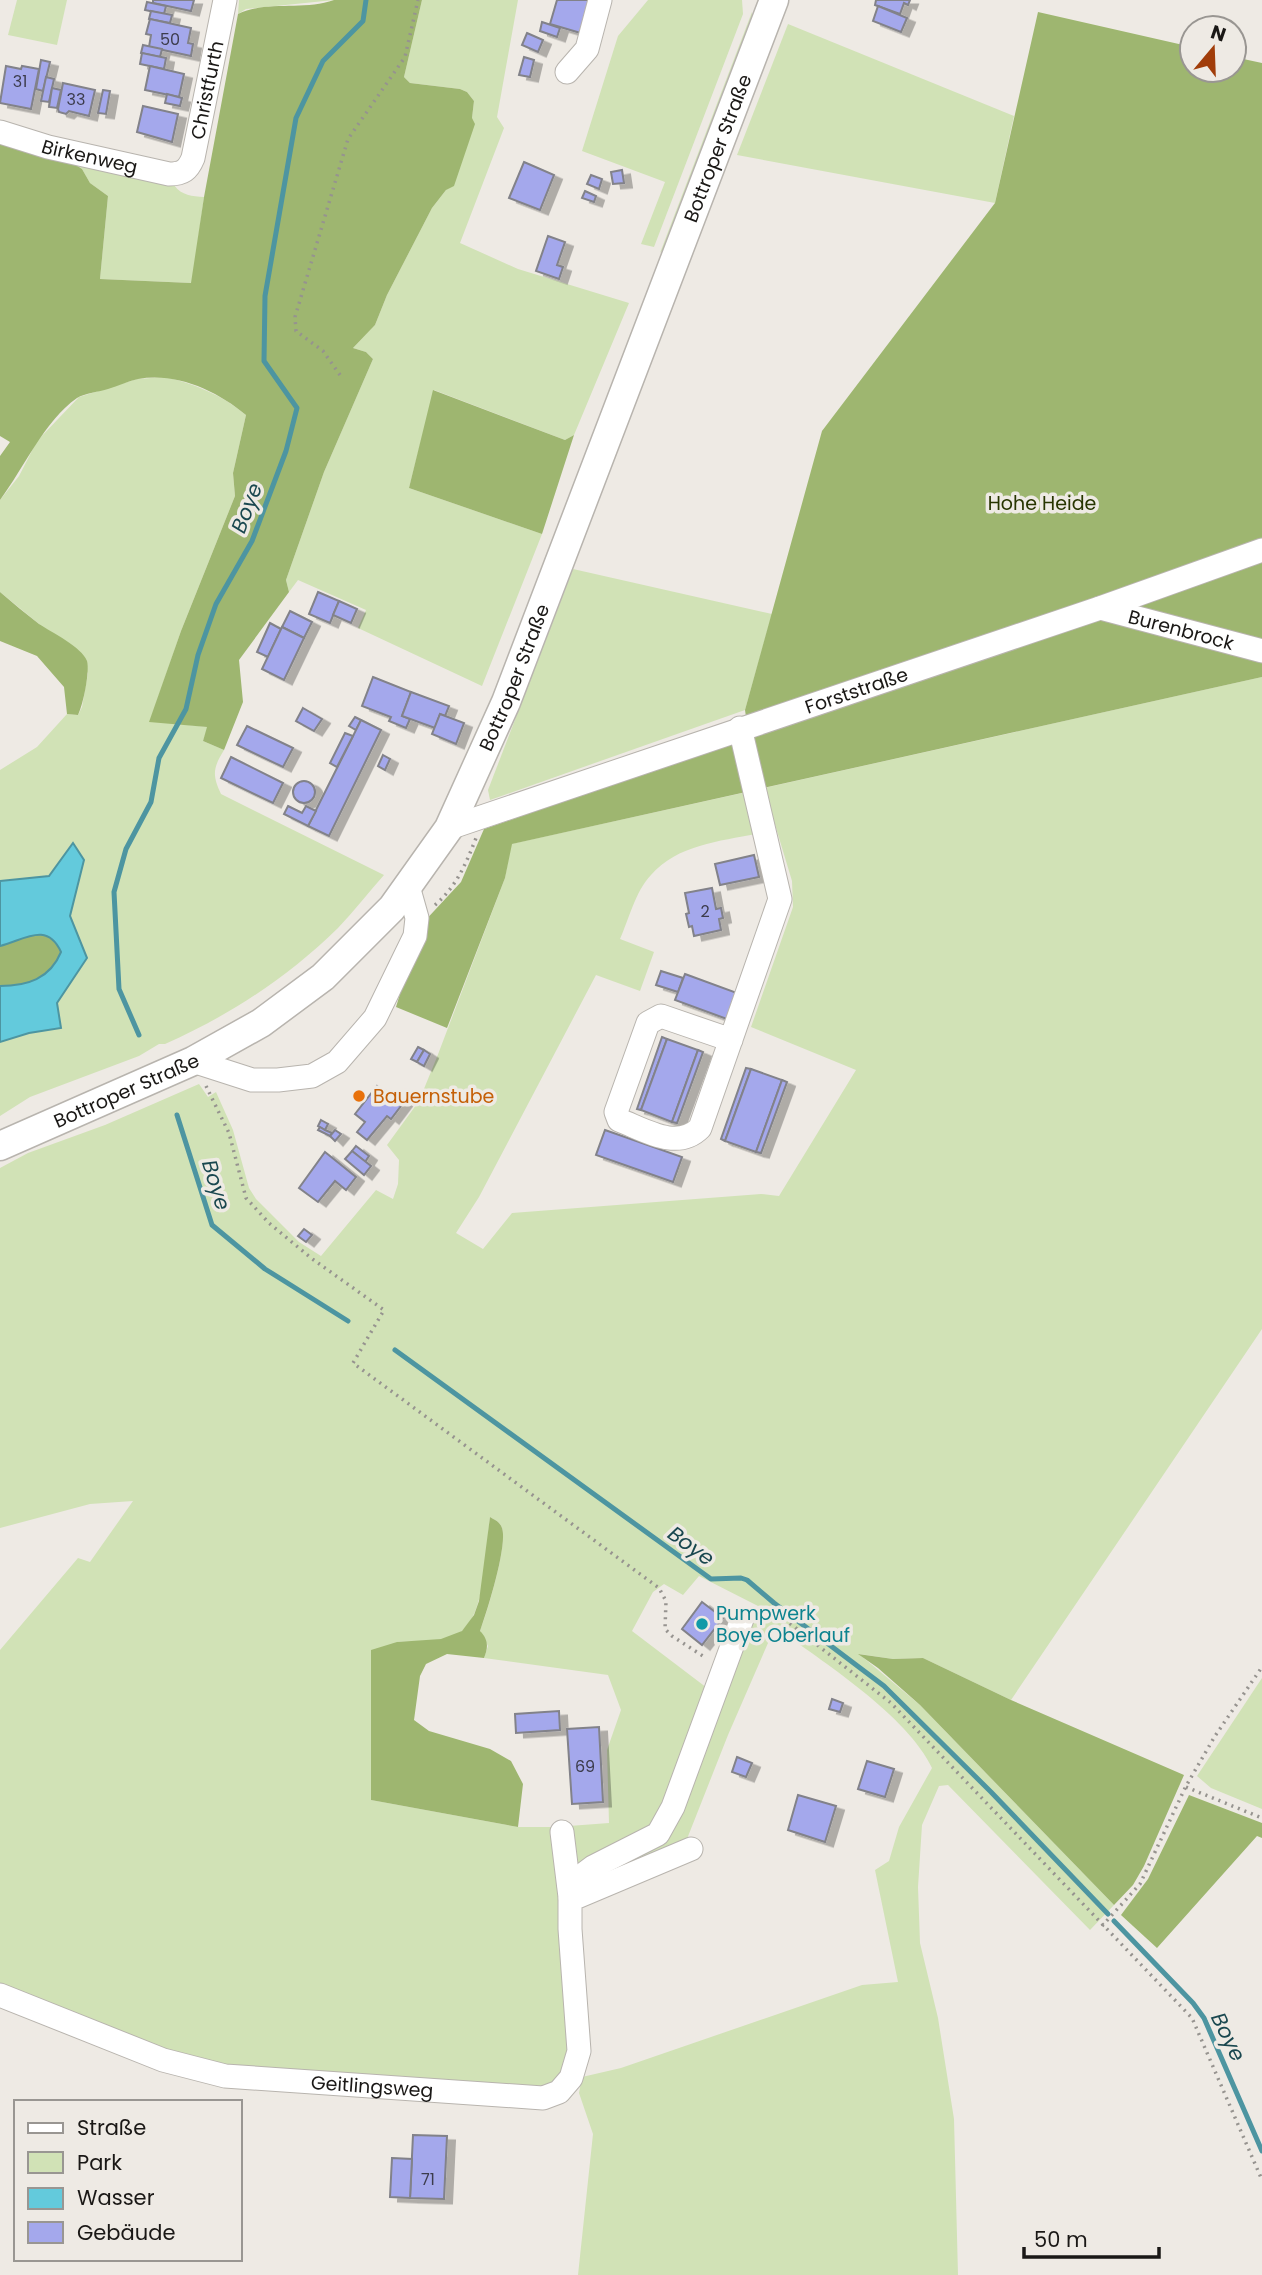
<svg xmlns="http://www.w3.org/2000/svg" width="1262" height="2275" viewBox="0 0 1262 2275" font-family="Poppins,sans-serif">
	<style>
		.green { fill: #d1e2b6 }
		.forest { fill: #9eb670 }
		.water { fill: #63cadc; stroke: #4d95a1; stroke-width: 2 }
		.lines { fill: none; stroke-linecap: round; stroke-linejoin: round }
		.stream { stroke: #4d95a1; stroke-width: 5 }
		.building { fill: #a4a8ec; stroke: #828289; stroke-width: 2; filter: url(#shadow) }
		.minor-casing { stroke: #b8b4ae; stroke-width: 25 }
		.major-casing { stroke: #b8b4ae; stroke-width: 31 }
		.path { stroke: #96938f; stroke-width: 3.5; stroke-dasharray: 2 5; stroke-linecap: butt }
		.minor { stroke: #fff; stroke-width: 23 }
		.major { stroke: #fff; stroke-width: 28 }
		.food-dot { fill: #e8710a; stroke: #eeeae4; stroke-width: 2.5 }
		.culture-dot { fill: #0f9aa8; stroke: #eeeae4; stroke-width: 2.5 }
		.labels { text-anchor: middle; stroke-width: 7; stroke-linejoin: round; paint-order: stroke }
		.number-label { font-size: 16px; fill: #3c3c4c }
		.street-label { font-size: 19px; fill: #1a1816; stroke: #eeeae4 }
		.park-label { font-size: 19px; fill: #273500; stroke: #eeeae4 }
		.food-label { font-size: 19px; fill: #c56008; stroke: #eeeae4; text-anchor: start }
		.culture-label { font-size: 19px; fill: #0d838f; stroke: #eeeae4; text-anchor: start }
		.water-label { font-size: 21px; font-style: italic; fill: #19474f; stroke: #eeeae4 }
	</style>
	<defs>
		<filter id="shadow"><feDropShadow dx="8" dy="4.5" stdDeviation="0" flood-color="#0004"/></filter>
	</defs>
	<rect width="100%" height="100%" fill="#eeeae4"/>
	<g class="green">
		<path d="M17,0H67L57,45L8,35Z"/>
		<path d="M239,0H334L246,9L238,14Z"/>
		<path d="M422,0H518L497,117L504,128L460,243L518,269L629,303L574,435L565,440L434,390L409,488L542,534L482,686L358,628L366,610L298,580L289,592L286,580L324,472L373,359L366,352L353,348L375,325L387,295L432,208L446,190L472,118L474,101L467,92L460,89L410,83L404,77Z"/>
		<path d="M648,0H742L743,14L654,247L641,244L665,182L582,151L618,36Z"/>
		<path d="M752,12V22L669,244L660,253Z"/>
		<path d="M788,24L1014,116L995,203L737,155Z"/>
		<path d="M73,163L174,185C182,196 192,196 204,197L192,283L100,279L108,196L90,183L82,169Z"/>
		<path d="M165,377C195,384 222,395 246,415L233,473L235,496L181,631L150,721L208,727L203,741L224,750C213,768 212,775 221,794L384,875C369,892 354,911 338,928C287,978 230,1015 165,1044H159L139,1056L30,1097L0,1116V1042L29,1033L61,1028L57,1003L87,958L70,916L84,860L74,844L49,876L0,881V770L37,747L67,714L78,715L82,707L88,673L39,624L0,592V500L19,476L37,441L79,397L137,379Z"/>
		<path d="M573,569L772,614L745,710L490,800L488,790Z"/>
		<path d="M1262,677V1329L1011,1700L923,1658L893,1659L859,1654L920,1705L1114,1905L1090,1930L948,1785L939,1786L922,1825L918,1887L920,1943L938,2018L954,2119L958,2275H578L593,2134L579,2093L582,2077L621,2068L862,1985L898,1982L875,1870L889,1861L899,1827L932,1768C908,1716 822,1661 775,1627L728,1735L685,1844L593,1884L656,1839L726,1690L758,1606L699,1576L683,1595L664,1584L653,1592L632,1631L711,1691L661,1819L573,1873L569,1826L609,1823L607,1750L621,1710L608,1675L484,1658L488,1646L480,1631C487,1613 508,1545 502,1528C500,1522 495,1520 490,1517C486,1546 486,1614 461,1632C444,1643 417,1641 397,1642L371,1800L518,1827H556L570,2042C567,2068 563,2083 535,2089L259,2074L182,2059L0,1989V1650L78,1558L90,1562L133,1501L90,1504L0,1528V1168L28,1153L105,1125L199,1084L208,1097L216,1092L233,1130L249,1188L256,1199L299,1242L321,1256L376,1190L393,1199L398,1184L399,1160L387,1145L419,1101L437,1057L505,878L511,844L747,792L756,834C720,841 677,845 651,875C635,892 629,919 620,939L654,952L640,991L596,975L479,1197L456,1233L483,1249L512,1213L761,1194L779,1196L856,1070L751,1027L793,907L792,881L764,788Z"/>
		<path d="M1262,1678V1809L1211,1788L1197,1776Z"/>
	</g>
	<g class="forest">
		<path d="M334,0H422L404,77L410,83L460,89L467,92L474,101L472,118L475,124L454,186L446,190L432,208L387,295L375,325L353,348L366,352L373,359L324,472L286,580L289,592L239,660L243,702L224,750L203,741L207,727L149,722L181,631L235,496L233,473L246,415C217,391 177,372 138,379C128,381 118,386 108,389C99,392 85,393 77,398C44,421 24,468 0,500V456L10,442L0,436V144L38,151L73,163L82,169L90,183L108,196L100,279L191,283L204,197L238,14C268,0 303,11 334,0Z"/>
		<path d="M1038,12L1192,47V70H1234V57L1262,63V677L512,844L505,878L447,1028L396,1007L421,925L461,882L484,829L749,737L745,710L822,431L995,203Z"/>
		<path d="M433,390L565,440L574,435L542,534L409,488Z"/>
		<path d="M0,592C13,603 26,614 39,624C51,632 82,647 87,661C90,672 83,705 78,715L67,714L64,687L37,656L0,641Z"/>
		<path d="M35,934C50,936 55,939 61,952C50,979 27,986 0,986V946Z"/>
		<path d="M490,1517C495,1520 500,1522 502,1528C508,1545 487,1612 480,1631C489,1640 488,1648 484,1658L447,1654L426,1664L420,1676L414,1720L429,1731L490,1749L511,1761L523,1784L518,1827L371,1800V1650L397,1642L441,1639L462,1631L474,1615L479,1601Z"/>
		<path d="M858,1654L893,1659L923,1658L1011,1700L1184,1775L1144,1866L1133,1885L1114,1905L920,1705L878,1668Z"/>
		<path d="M1189,1795L1262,1823V1838L1257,1836L1157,1948L1121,1915L1148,1879Z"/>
	</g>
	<path class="water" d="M73,843L84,860L70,916L87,958L57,1003L61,1028L29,1033L0,1042V986C27,986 50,979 61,952C47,921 24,940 0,946V881L49,876Z"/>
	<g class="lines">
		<g class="stream">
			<path d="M139,1035L119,989L114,892L126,849L151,802L159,758L186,709L198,655L216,604L252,541L286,451L297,408L264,361L265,296L296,118L323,61L363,21L366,0"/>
			<path d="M177,1115L212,1225L265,1269L348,1321"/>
			<path d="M395,1350L711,1579L741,1578L747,1580L774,1603L884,1686L991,1792L1108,1914"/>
			<path d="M1114,1921L1193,2003L1204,2018L1262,2151"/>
		</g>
	</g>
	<g class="building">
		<path d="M153,0H194L191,11L153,3Z"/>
		<path d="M557,0H594L584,34L550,24Z"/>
		<path d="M876,0H910L908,5L904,3L900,14L875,5Z"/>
		<path d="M147,2L166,6L164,14L145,10Z"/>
		<path d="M878,6L907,18L901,32L873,21Z"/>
		<path d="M151,11L172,15L170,23L149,19Z"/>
		<path d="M150,19L191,28L188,43L193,44L191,56L149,47L151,35L146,34Z"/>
		<path d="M542,22L560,28L557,37L540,31Z"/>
		<path d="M527,33L543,40L538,52L522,45Z"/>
		<path d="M143,45L162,49L160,57L141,53Z"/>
		<path d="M142,53L166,58L164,69L140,64Z"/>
		<path d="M524,57L534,60L530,77L519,75Z"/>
		<path d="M41,60L50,62L43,91L36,89Z"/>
		<path d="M6,66L21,69L22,66L39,69L31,109L0,103Z"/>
		<path d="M150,66L184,74L179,97L145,90Z"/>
		<path d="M46,77L54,79L49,102L41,101Z"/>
		<path d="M63,83L95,90L89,116L69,111L66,114L59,112L58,109Z"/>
		<path d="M52,88L61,90L57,108L49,107Z"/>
		<path d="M103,90L110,91L106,114L98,113Z"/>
		<path d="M167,94L182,98L180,106L165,103Z"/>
		<path d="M143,106L178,114L172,142L137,132Z"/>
		<path d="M524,162L554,175L540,210L509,198Z"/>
		<path d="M622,170L624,183L613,184L611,172Z"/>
		<path d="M591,175L602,179L599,189L587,184Z"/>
		<path d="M585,191L596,196L594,202L582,198Z"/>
		<path d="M548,236L565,242L557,265L563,267L559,279L536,271Z"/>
		<path d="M318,592L339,601L330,623L309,614Z"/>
		<path d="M339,601L357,609L351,623L333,615Z"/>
		<path d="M290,611L312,622L304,638L282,627Z"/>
		<path d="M270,623L281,629L268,657L257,652Z"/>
		<path d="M282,627L304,638L284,680L262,669Z"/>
		<path d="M373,677L411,692L402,716L410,719L406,728L389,721L391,717L362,706Z"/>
		<path d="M411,692L449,706L445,716L440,714L435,728L402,716Z"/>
		<path d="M303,708L322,719L314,731L296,721Z"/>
		<path d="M440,714L464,723L456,744L432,734Z"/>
		<path d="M355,717L361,720L356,730L349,726Z"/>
		<path d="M361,720L381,730L329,836L308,826Z"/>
		<path d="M247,726L293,748L283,767L237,745Z"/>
		<path d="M345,733L353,736L337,767L330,763Z"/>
		<path d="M383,755L390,759L385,770L378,766Z"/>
		<path d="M231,757L283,783L273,803L221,778Z"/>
		<circle cx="304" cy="792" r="11"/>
		<path d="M288,806L302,813L306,806L316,811L308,826L284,814Z"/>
		<path d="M754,855L759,877L720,885L715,864Z"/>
		<path d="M712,888L716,909L721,908L723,918L719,919L721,930L694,936L692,926L689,927L686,914L689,913L685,893Z"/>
		<path d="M661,971L683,978L678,992L656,985Z"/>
		<path d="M685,974L737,993L727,1019L675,1000Z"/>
		<path d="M662,1037L667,1039L641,1110L637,1109Z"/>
		<path d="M667,1039L698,1050L672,1122L641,1110Z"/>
		<path d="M418,1047L424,1050L417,1062L411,1059Z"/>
		<path d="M424,1050L430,1054L424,1066L417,1062Z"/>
		<path d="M698,1050L703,1052L677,1123L672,1122Z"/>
		<path d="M746,1068L751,1069L725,1141L721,1139Z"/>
		<path d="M751,1069L782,1080L756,1152L725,1141Z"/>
		<path d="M782,1080L787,1082L761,1153L756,1152Z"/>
		<path d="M377,1086L394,1100L397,1097L404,1102L391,1119L387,1116L367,1140L357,1132L365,1122L355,1114Z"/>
		<path d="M321,1120L328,1124L325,1130L318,1126Z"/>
		<path d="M320,1127L325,1130L332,1133L330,1136L318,1130Z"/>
		<path d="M335,1130L341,1134L335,1141L330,1136Z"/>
		<path d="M605,1130L682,1157L673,1182L596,1155Z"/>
		<path d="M356,1146L369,1156L365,1162L352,1151Z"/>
		<path d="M352,1151L371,1166L364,1175L345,1159Z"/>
		<path d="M325,1152L356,1177L346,1190L335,1181L318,1202L299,1188Z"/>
		<path d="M304,1229L312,1235L306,1242L298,1236Z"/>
		<path d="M702,1602L723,1618L702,1645L682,1629Z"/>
		<path d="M832,1699L843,1703L840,1712L829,1709Z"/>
		<path d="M559,1711L560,1730L516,1733L515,1714Z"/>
		<path d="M599,1727L603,1802L572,1804L567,1729Z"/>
		<path d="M737,1757L752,1763L746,1777L732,1772Z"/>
		<path d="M867,1761L894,1769L885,1797L858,1789Z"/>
		<path d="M798,1795L836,1806L825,1842L788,1830Z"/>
		<path d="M413,2135L447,2136L444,2199L410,2198Z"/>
		<path d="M392,2158L412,2159L410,2198L390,2197Z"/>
	</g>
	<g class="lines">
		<defs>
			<g id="minor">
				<path d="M567,72L587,49L600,0"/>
				<path id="s1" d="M0,132L48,147L169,174C183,174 188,170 193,158L225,0"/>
				<path id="s2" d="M1100,608L1262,651"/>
				<path id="s3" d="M449,828L1100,608L1262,550"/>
				<path d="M731,1040L661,1016L648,1023L616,1112L619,1120C645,1130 677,1151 700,1128L780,899L740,728"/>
				<path d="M193,1061L252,1080H278L312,1076L337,1062L375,1018L415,936L417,918L408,886"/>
				<path d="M562,1832L570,1897"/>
				<path d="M569,1885L593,1867L658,1834L673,1807L742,1619"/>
				<path id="s4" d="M0,1995L163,2060L225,2076L543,2098L559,2092L571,2078L579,2051L570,1929V1900L691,1849"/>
			</g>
			<g id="major">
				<path id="s5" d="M0,1146L193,1061L261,1023L323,977L392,908L449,828L506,702L774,0"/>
			</g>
		</defs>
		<use href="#minor" class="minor-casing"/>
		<use href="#major" class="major-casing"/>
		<g class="path">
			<path d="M340,375L323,351L296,331L295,317L348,139L405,57L418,0"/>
			<path d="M435,905C456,887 466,864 476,838"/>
			<path d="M206,1086L229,1133L246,1198L269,1223L311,1258L384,1310L353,1363L659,1588L666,1601L665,1629L672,1636L706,1658"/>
			<path d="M760,1617L766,1612L778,1614L891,1703L1192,2018L1262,2180"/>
			<path d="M1186,1787L1262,1818"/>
			<path d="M1102,1926L1140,1884L1186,1786L1215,1736L1262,1667"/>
		</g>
		<use href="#minor" class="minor"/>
		<use href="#major" class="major"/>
	</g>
	<circle class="food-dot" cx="359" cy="1096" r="7"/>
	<circle class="culture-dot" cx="702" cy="1624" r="7"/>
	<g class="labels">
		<g class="number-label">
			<text x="170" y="45">50</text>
			<text x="20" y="87">31</text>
			<text x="76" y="105">33</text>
			<text x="705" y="917">2</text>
			<text x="585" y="1772">69</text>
			<text x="428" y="2185">71</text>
		</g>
		<g class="street-label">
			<text dy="7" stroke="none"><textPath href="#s1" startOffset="275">Christfurth</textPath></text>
			<text dy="7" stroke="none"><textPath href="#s5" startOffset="1293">Bottroper Straße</textPath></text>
			<text dy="7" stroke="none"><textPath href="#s1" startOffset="93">Birkenweg</textPath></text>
			<text dy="7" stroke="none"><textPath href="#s2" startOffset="84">Burenbrock</textPath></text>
			<text dy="7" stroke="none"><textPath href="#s5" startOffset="726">Bottroper Straße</textPath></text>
			<text dy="7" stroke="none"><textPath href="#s3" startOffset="430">Forststraße</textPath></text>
			<text dy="7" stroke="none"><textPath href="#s5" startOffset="138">Bottroper Straße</textPath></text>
			<text dy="7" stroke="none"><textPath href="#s4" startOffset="387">Geitlingsweg</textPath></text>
		</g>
		<g class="park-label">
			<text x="1042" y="510">Hohe Heide</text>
		</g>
		<g class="food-label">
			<text x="373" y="1103">Bauernstube</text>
		</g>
		<g class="culture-label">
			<text x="716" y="1620">Pumpwerk<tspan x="716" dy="22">Boye Oberlauf</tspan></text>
		</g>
		<g class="water-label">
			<text transform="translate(247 508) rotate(-69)" y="7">Boye</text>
			<text transform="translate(216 1185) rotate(73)" y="7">Boye</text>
			<text transform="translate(691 1546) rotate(36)" y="7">Boye</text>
			<text transform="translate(1228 2037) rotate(64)" y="7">Boye</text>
		</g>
	</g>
	<rect x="14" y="2100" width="228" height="161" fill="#eeeae4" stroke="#999692" stroke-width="2"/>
	<rect x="28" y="2123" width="35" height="10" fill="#ffffff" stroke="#999692" stroke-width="2"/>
	<text x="77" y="2135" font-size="21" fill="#1a1816">Straße</text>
	<rect x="28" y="2152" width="35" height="21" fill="#d1e2b6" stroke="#999692" stroke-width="2"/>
	<text x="77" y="2170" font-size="21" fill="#1a1816">Park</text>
	<rect x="28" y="2188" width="35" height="21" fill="#63cadc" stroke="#999692" stroke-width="2"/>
	<text x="77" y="2205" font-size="21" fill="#1a1816">Wasser</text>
	<rect x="28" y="2222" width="35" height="21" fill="#a4a8ec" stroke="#999692" stroke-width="2"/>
	<text x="77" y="2240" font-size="21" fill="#1a1816">Gebäude</text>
	<g transform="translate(1213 49) rotate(19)"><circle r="33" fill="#eeeae4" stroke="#999692" stroke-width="2"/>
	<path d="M0-5L12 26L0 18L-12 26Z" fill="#a13d0a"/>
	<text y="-10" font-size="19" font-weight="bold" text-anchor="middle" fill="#1a1816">N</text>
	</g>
	<path d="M1024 2247v10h135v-10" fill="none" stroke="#1a1816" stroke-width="3.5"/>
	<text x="1034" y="2247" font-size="21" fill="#1a1816" stroke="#eeeae4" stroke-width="5" paint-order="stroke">50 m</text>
</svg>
